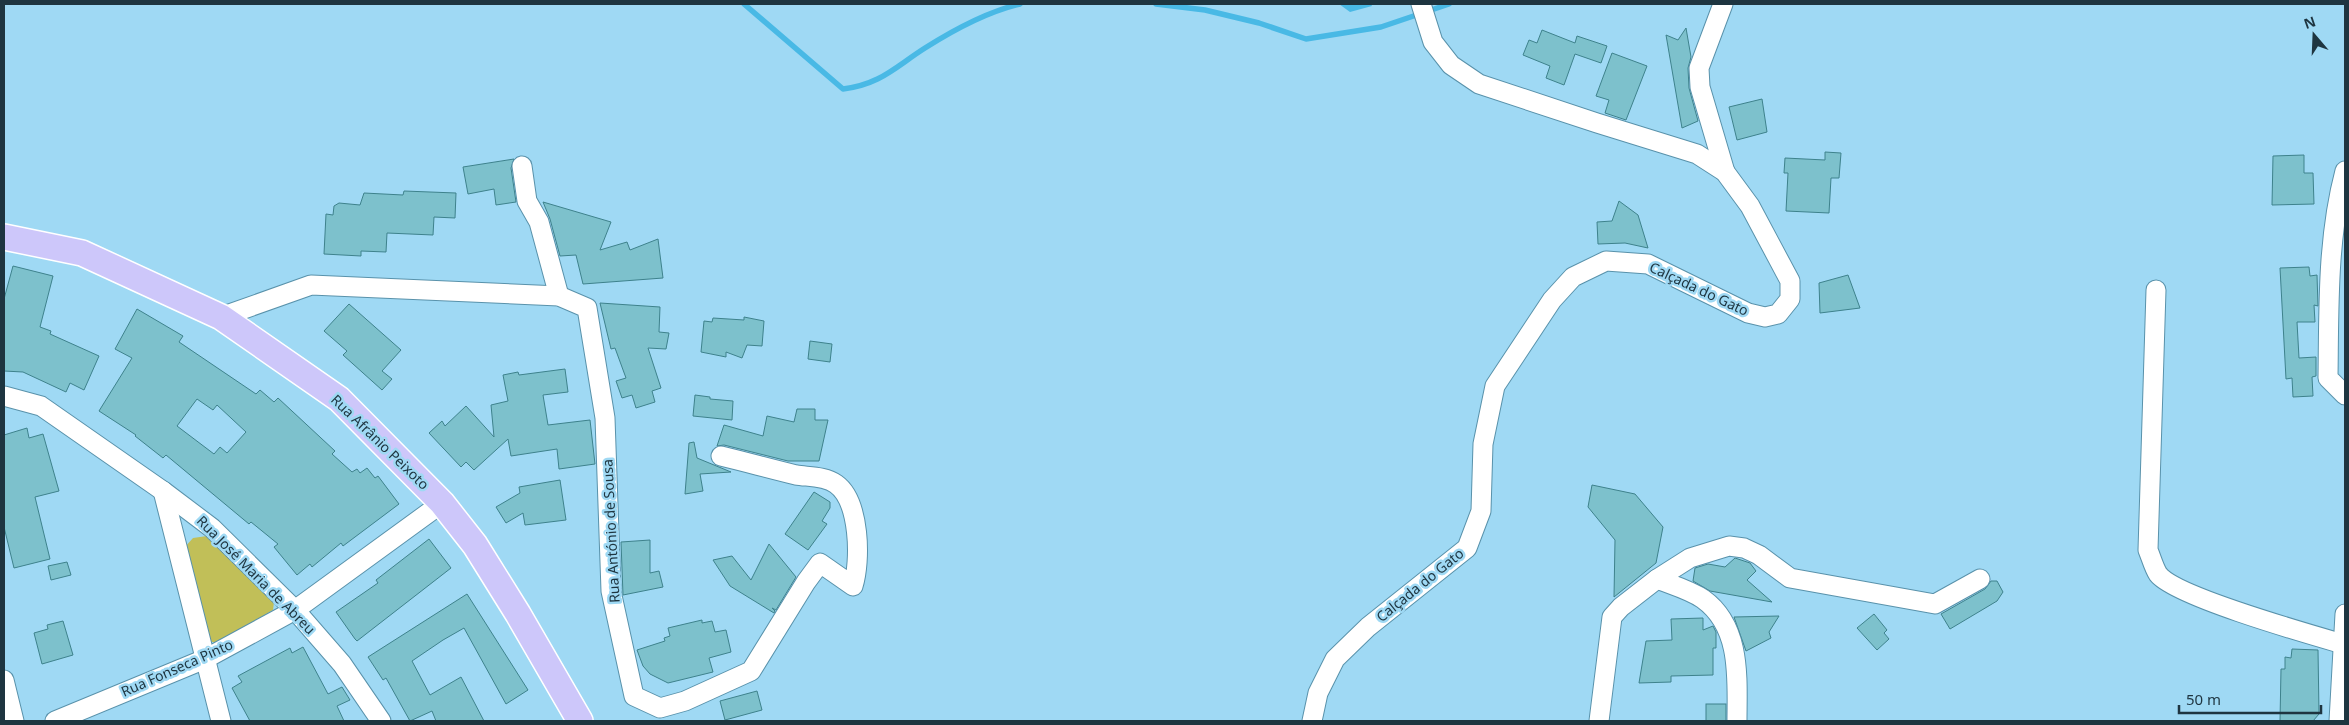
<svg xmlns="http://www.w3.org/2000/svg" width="2349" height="725" viewBox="0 0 2349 725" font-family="'Noto Sans',sans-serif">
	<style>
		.green { fill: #c1bf58 }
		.water { fill: #49b9e5 }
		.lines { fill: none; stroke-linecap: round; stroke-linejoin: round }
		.stream { stroke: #49b9e5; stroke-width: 5.5 }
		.building { fill: #7dc1cc; stroke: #3e828c; fill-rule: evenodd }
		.minor-casing { stroke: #5992ab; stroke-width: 21 }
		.major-casing { stroke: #fff; stroke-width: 28 }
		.minor { stroke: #fff; stroke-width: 19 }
		.major { stroke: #cdc7fa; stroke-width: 25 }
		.labels { text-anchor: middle; stroke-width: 5; stroke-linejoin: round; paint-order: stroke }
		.street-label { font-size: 14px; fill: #1e3540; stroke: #9fd9f4 }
	</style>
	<rect width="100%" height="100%" fill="#9fd9f4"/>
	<path class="green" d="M207,536L274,602L273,610L217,643L208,641L184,548L193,538Z"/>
	<path class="water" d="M1339,4H1371L1372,6L1350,12Z"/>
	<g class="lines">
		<g class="stream">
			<path d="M744,4L843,89C881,84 895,67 925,48C955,29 986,12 1020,4"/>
			<path d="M1156,4L1205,10L1259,23L1306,39L1381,27L1449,4"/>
		</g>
	</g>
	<g class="building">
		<path d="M1686,28L1691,57L1688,68L1689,88L1698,121L1682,128L1666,35L1678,40Z"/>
		<path d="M1542,30L1575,43L1577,36L1607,46L1601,63L1575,54L1564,85L1546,78L1550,66L1523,55L1529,40L1537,43Z"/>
		<path d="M1612,53L1647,66L1626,120L1605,113L1609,100L1596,96Z"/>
		<path d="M1762,99L1767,132L1737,140L1729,107Z"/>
		<path d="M1825,152L1841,153L1839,178H1831L1829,213L1786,211L1788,173H1784L1785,158L1825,160Z"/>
		<path d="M2304,155V173H2313L2314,204L2272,205L2273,156Z"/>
		<path d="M514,159L511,168L516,202L496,205L494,189L468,194L463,167Z"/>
		<path d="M404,191L456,193L455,218L434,217L433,235L387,233L386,252L361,251V256L324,254L326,214L333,215L334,206L339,203L360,205L364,193L403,195Z"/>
		<path d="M1619,201L1638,215L1648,248L1625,243L1598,244L1597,222L1612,221Z"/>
		<path d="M543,202L611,222L600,250L627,242L630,250L658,239L663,278L583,284L576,255L560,256L550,219Z"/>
		<path d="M13,266L53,276L40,327L51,331L50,334L99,356L84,390L70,383L66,392L23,372L4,371V299Z"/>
		<path d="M2309,267L2310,276L2317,275L2318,306L2314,305L2315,322H2297L2299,358L2316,357V376L2312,377L2313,396L2293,397L2292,378L2286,379L2280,268Z"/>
		<path d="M1848,275L1860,308L1820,313L1819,283Z"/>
		<path d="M600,303L660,307L659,332L669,333L666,349L648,348L661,388L652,391L655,402L636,408L632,395L622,398L616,381L626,378L615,348L611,349Z"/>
		<path d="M349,304L401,350L382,371L392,379L382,390L343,355L347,351L324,331Z"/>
		<path d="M137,309L183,336L179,342L256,394L260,390L274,402L278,398L335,451L332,454L352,472L357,469L360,473L367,468L375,478L378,476L399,504L343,546L341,543L312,567L310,564L297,575L274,547L278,544L251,522L249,524L166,455L163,458L135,436L136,435L99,411L132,358L115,349ZM197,399L213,410L217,405L246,432L227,453L220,447L214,454L177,426Z"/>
		<path d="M744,317L764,321L762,346L747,345L742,358L726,352V357L701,352L704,321L712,322L713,318L744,320Z"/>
		<path d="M810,341L832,344L830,362L808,359Z"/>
		<path d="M565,369L568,392L543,395L548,425L590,420L595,464L559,469L557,449L511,456L508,439L474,470L466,462L461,467L429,433L442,421L445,426L466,406L494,437L491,405L508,401L503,375L518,372L519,375Z"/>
		<path d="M695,395L710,397V399L733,401L732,420L693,416Z"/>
		<path d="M797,409H815V420H828L819,461H788L724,445L717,446L724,425L763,436L767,416L794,422Z"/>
		<path d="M27,428L29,438L43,434L59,491L35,497L50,559L14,568L4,527V435Z"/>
		<path d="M694,442L697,458L731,472L700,474L703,491L685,494L689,443Z"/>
		<path d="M560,480L566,520L525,525L523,513L506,523L496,507L520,493L519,487Z"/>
		<path d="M1592,485L1635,494L1663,527L1656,563L1614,597L1615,540L1588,507Z"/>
		<path d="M814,492L830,502V508L822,521L827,524L808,550L785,534Z"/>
		<path d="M429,539L451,568L357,641L355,639L336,612L378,583L376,580Z"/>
		<path d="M650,540V573L659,571L663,587L623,595L621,542Z"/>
		<path d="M769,544L796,577L776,610L772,608L775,611L774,613L730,586L713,560L732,556L751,580Z"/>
		<path d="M1735,558L1750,563L1756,571L1747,580L1772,602L1710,591L1693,581L1695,568L1708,564L1725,567Z"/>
		<path d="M67,562L71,575L51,580L48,566Z"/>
		<path d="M1991,581H1997L2003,592L1997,601L1950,629L1941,614L1985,589Z"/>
		<path d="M467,594L528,690L506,704L464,628L443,640L412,661L430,695L461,677L484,721H436L432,711L410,721L386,678L383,680L368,657Z"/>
		<path d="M1874,614L1887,630L1884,633L1889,639L1877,650L1857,628Z"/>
		<path d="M1779,616L1769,632L1771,638L1746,651L1734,617Z"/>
		<path d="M1703,618V630L1713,626L1716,632V648H1713V675L1671,676V682L1639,683L1646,641L1672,640L1671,619Z"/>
		<path d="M702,620V623L712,621L715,632L726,630L731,652L709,658L713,672L668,683L650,674L643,666L637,650L665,641L664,638L670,636L668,628Z"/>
		<path d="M63,621L73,655L42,664L34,633L48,629L47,625Z"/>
		<path d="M303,647L328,694L342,687L350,700L337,706L344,721H250L232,688L242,682L238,676L290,648L292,653Z"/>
		<path d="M2292,649L2318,650L2319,714L2313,721H2280L2281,669H2285V657L2291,658Z"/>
		<path d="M757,691L762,710L725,720L720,701Z"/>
		<rect x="1706" y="704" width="20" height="17"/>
	</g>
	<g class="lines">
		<defs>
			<g id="minor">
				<path d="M1723,4L1699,68L1700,87L1725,172"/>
				<path d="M522,166L527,201L539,222L559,296"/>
				<path d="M2345,171C2327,239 2329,308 2328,378L2345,395"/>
				<path d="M2156,290L2148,550C2151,557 2154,568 2158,574C2174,596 2312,635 2343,644"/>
				<path d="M221,317L311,285L559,296L587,308L605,418L611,591L634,696L660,708L685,701L751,671L806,582L820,563L853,586C861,561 860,501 836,484C825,476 809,477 796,475C771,469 746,462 721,456"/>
				<path d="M4,396L41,406L163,491L212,528L295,610L342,664L381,721"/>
				<path d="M163,491L221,721"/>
				<path d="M4,680L14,721"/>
				<path d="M55,721L205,659L295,610L442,503"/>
				<path d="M1312,721L1318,693L1335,659L1368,627L1467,548L1481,511L1483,444L1495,386L1552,300L1573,277L1606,261L1648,264L1748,313L1765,317L1778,314L1790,299V281L1750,206L1725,172L1697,154L1597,123L1479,84L1451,65L1433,42L1421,4"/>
				<path d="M1599,721L1612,617L1621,607L1657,579"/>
				<path d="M1737,721C1737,680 1742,627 1703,599C1690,590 1672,585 1657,579L1690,558L1729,546L1744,548L1759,555L1790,578L1935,604L1980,579"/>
				<path d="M2339,721L2345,614"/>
			</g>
			<path id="major" d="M4,237L82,253L221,317L339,399L442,503L475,545L518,614L580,721"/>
		</defs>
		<use href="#minor" class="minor-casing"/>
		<use href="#major" class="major-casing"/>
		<use href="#minor" class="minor"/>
		<use href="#major" class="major"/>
	</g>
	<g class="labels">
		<g class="street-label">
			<text transform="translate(1699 289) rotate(25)" y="5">Calçada do Gato</text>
			<text transform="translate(380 442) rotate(44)" y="5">Rua Afrânio Peixoto</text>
			<text transform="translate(611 531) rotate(-93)" y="5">Rua António de Sousa</text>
			<text transform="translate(256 575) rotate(45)" y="5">Rua José Maria de Abreu</text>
			<text transform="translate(1420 585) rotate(-39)" y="5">Calçada do Gato</text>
			<text transform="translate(177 668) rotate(-24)" y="5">Rua Fonseca Pinto</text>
		</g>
	</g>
	<rect width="2349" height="725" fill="none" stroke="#1e3540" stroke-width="10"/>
	<g transform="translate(2314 35) rotate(341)" stroke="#9fd9f4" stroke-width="4" paint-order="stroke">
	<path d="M0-4L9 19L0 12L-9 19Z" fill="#1e3540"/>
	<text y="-8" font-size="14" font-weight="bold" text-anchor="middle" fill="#1e3540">N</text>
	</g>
	<path d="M2179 705v8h142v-8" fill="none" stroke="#1e3540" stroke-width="2.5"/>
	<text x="2186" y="705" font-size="15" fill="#1e3540" stroke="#9fd9f4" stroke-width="4" paint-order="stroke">50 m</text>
</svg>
